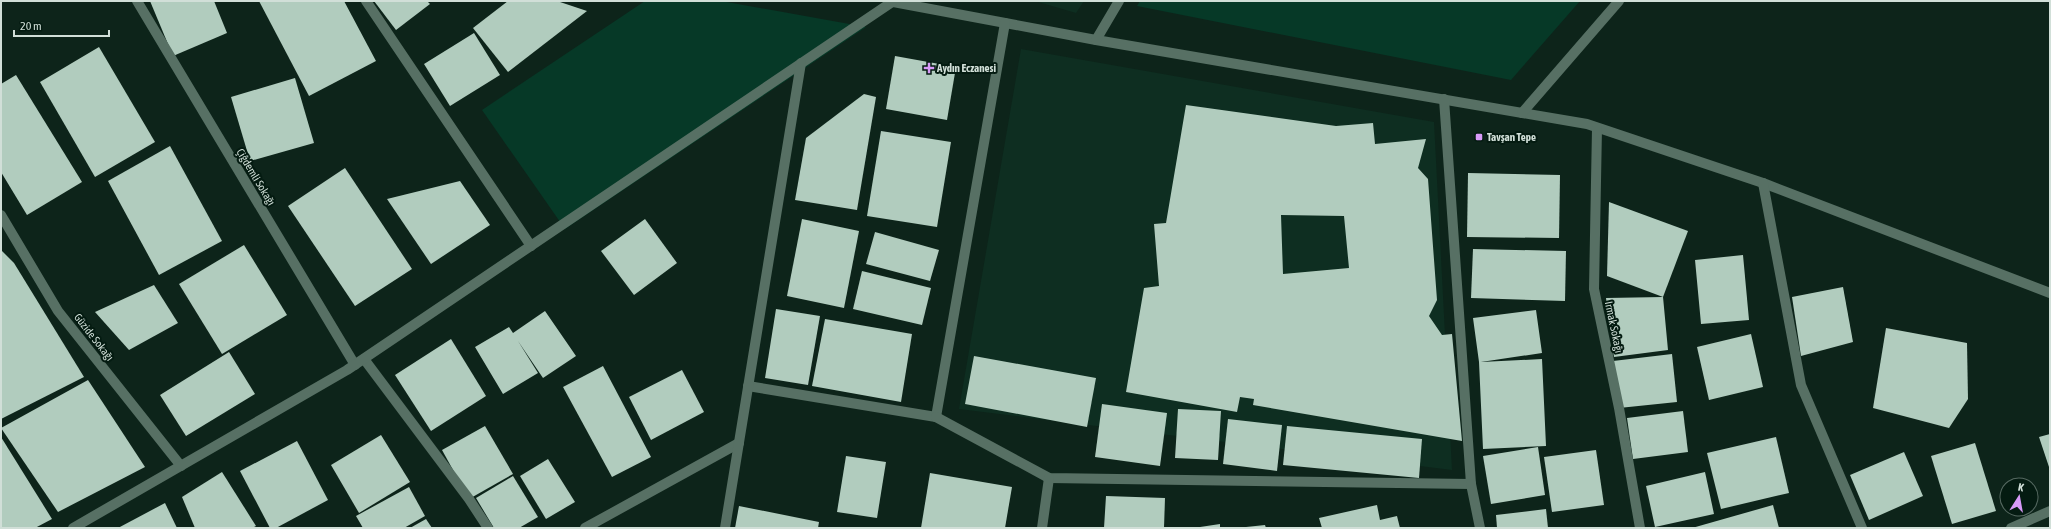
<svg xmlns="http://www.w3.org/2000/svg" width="2051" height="529" viewBox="0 0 2051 529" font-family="'Asap Condensed',sans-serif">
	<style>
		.built { fill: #0e2e21 }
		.green { fill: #063927 }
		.building { fill: #b1ccbe; fill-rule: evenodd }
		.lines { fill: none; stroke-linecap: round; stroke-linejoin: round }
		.street { stroke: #577064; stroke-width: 10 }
		.poi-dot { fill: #d89af8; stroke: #041b11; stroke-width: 1.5 }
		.labels { text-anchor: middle; stroke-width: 4; stroke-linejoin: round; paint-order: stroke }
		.poi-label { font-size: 11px; font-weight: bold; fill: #d1dfd8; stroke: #041b11; text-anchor: start }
		.street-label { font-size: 11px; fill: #d1dfd8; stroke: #041b11 }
	</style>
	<rect width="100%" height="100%" fill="#0d241a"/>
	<g class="built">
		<path d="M1035,1H1084L1076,13Z"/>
		<path d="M1021,49L1434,122L1452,470L959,409Z"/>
	</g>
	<g class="green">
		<path d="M645,1H721L866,27L565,229L482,110Z"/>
		<path d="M1140,1H1580L1511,80L1137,6Z"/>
	</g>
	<g class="building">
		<path d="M150,1H214L227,33L173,56Z"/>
		<path d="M259,1H344L376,61L309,96Z"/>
		<path d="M374,1H427L430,4L396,30Z"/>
		<path d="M508,1H557L587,11L508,72L473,28Z"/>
		<path d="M474,33L500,75L450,106L424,64Z"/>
		<path d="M99,47L155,142L95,177L40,82Z"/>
		<path d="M895,56L956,67L947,120L886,109Z"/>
		<path d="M16,75L82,182L27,215L1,172V84Z"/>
		<path d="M295,78L314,143L250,161L231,97Z"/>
		<path d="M864,94L876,97L857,210L795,200L806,138Z"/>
		<path d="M1186,105L1336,126L1373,123L1375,144L1426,139L1418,168L1428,179L1437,300L1429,316L1442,335L1452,334L1462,441L1253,405L1254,399L1240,397L1237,412L1126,392L1144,288L1159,286L1154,224L1166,223ZM1281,215L1344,216L1349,268L1283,274Z"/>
		<path d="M881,131L951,142L937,227L867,216Z"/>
		<path d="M170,146L222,241L159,275L108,181Z"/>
		<path d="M345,168L412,269L355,306L288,206Z"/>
		<path d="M1468,173L1560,175L1559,238L1467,237Z"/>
		<path d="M460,181L490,225L431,264L387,199Z"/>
		<path d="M1609,202L1688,231L1663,297L1607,276Z"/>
		<path d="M645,219L677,263L634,295L601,251Z"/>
		<path d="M802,219L859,231L844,308L787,296Z"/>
		<path d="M875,232L939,250L930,281L866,264Z"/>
		<path d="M244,245L287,315L222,354L179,284Z"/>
		<path d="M1473,249L1566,251L1565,301L1471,298Z"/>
		<path d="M1,250L14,263L84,377L1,419Z"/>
		<path d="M1743,255L1749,320L1701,324L1695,260Z"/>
		<path d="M862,271L931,288L922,325L853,309Z"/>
		<path d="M154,285L178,323L129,350L95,312Z"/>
		<path d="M1843,287L1853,342L1801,356L1792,297Z"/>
		<path d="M1663,297L1668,350L1614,357L1606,298Z"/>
		<path d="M776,309L820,316L808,385L765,378Z"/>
		<path d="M1536,310L1542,353L1481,362L1542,359L1546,446L1483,449L1479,362L1473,318Z"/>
		<path d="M545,311L576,356L543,378L518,341L538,373L503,394L475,347L509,327L513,333Z"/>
		<path d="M825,319L912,334L901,402L812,386Z"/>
		<path d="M1886,328L1967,343L1968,399L1949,428L1873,408Z"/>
		<path d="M1751,334L1763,387L1709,400L1697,347Z"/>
		<path d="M451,339L486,396L431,431L395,375Z"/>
		<path d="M229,352L255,394L186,436L160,395Z"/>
		<path d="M1672,354L1677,402L1619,408L1613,361Z"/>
		<path d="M974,356L1096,378L1087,427L965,404Z"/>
		<path d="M603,366L651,457L612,477L563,387Z"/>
		<path d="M682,370L704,412L651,440L629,397Z"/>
		<path d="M88,380L145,467L58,512L1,428Z"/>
		<path d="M1102,404L1167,413L1160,466L1095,457Z"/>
		<path d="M1178,409L1221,411L1218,460L1175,458Z"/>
		<path d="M1683,411L1688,452L1633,459L1627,418Z"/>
		<path d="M1228,419L1282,425L1277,471L1223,464Z"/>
		<path d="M485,426L513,474L469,499L442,450Z"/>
		<path d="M1287,426L1422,439L1419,478L1283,465Z"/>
		<path d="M2050,434V470L2039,437Z"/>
		<path d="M381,435L410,482L359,513L331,465Z"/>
		<path d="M1,437L52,519L35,528H1Z"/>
		<path d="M1776,437L1789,493L1721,509L1707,453Z"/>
		<path d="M297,441L328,500L276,528H270L240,471Z"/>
		<path d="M1975,443L1996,511L1952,524L1931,456Z"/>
		<path d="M1538,447L1545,495L1491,504L1483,456Z"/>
		<path d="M1596,450L1604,505L1552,512L1544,457Z"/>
		<path d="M1904,452L1923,496L1869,520L1850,475Z"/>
		<path d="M846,456L886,462L877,518L837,512Z"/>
		<path d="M548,459L575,502L546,519L520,476Z"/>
		<path d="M222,472L256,526L252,528H195L182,497Z"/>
		<path d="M1705,472L1714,514L1655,527L1646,486Z"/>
		<path d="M930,473L1012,487L1005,528H921Z"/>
		<path d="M513,476L538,517L519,528H494L476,498Z"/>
		<path d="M409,487L425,516L404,528H363L356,516Z"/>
		<path d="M1106,496L1165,498L1164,528H1104Z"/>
		<path d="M165,503L177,528H118Z"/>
		<path d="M1377,505L1380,520L1397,516L1400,528H1322L1319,518Z"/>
		<path d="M1773,505L1779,528H1692Z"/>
		<path d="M739,506L819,522L818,528H735Z"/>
		<path d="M1546,509L1548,528H1497L1496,515Z"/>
		<path d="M426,519L432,528H410Z"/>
		<path d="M1220,524V528H1200V527Z"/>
		<path d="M1265,525L1266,528H1246V527Z"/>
	</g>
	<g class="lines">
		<g class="street">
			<path d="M137,1L355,365"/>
			<path d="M366,1L531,246"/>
			<path d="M888,1L1096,40L1587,124L1763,183L2050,293"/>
			<path d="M1096,40L1119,1"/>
			<path d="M1522,113L1619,1"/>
			<path d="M1597,128L1594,289L1619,408L1640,528"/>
			<path d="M1763,183L1801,385L1862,528"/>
			<path d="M1,215L58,311L181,466"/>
			<path d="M364,359L469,499L488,528"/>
			<path d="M748,386L936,417L1005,23"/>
			<path d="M936,417L1049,478L1471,484L1444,99"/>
			<path d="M1471,484L1480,528"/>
			<path d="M73,528L347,370L892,2"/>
			<path d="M585,528L739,443"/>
			<path d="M725,528L801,63"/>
			<path d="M1042,528L1049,478"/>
			<path d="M2011,528L2050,511"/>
		</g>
	</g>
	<g class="poi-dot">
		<path d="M927 62h4v4h4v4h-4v4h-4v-4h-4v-4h4z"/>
		<rect x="1475" y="133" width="8" height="8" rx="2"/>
	</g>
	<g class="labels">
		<g class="poi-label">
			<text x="937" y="72">Aydın Eczanesi</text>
			<text x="1487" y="141">Tavşan Tepe</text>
		</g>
		<g class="street-label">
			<text transform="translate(256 177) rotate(59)" y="4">Çiğdemli Sokağı</text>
			<text transform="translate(1614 327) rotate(78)" y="4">Irmak Sokağı</text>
			<text transform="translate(94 337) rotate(52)" y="4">Güzide Sokağı</text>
		</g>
	</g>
	<rect width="2051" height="529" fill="none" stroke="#d1dfd8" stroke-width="4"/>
	<g transform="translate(2019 497) rotate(11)"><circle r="19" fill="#041b11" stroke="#566961"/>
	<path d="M0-3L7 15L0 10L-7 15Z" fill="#d89af8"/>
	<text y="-6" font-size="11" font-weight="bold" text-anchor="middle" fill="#d1dfd8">K</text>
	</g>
	<path d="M14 30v6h95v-6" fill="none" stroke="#d1dfd8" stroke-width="2"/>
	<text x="20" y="30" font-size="12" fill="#d1dfd8" stroke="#041b11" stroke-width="3" paint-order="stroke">20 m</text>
</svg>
